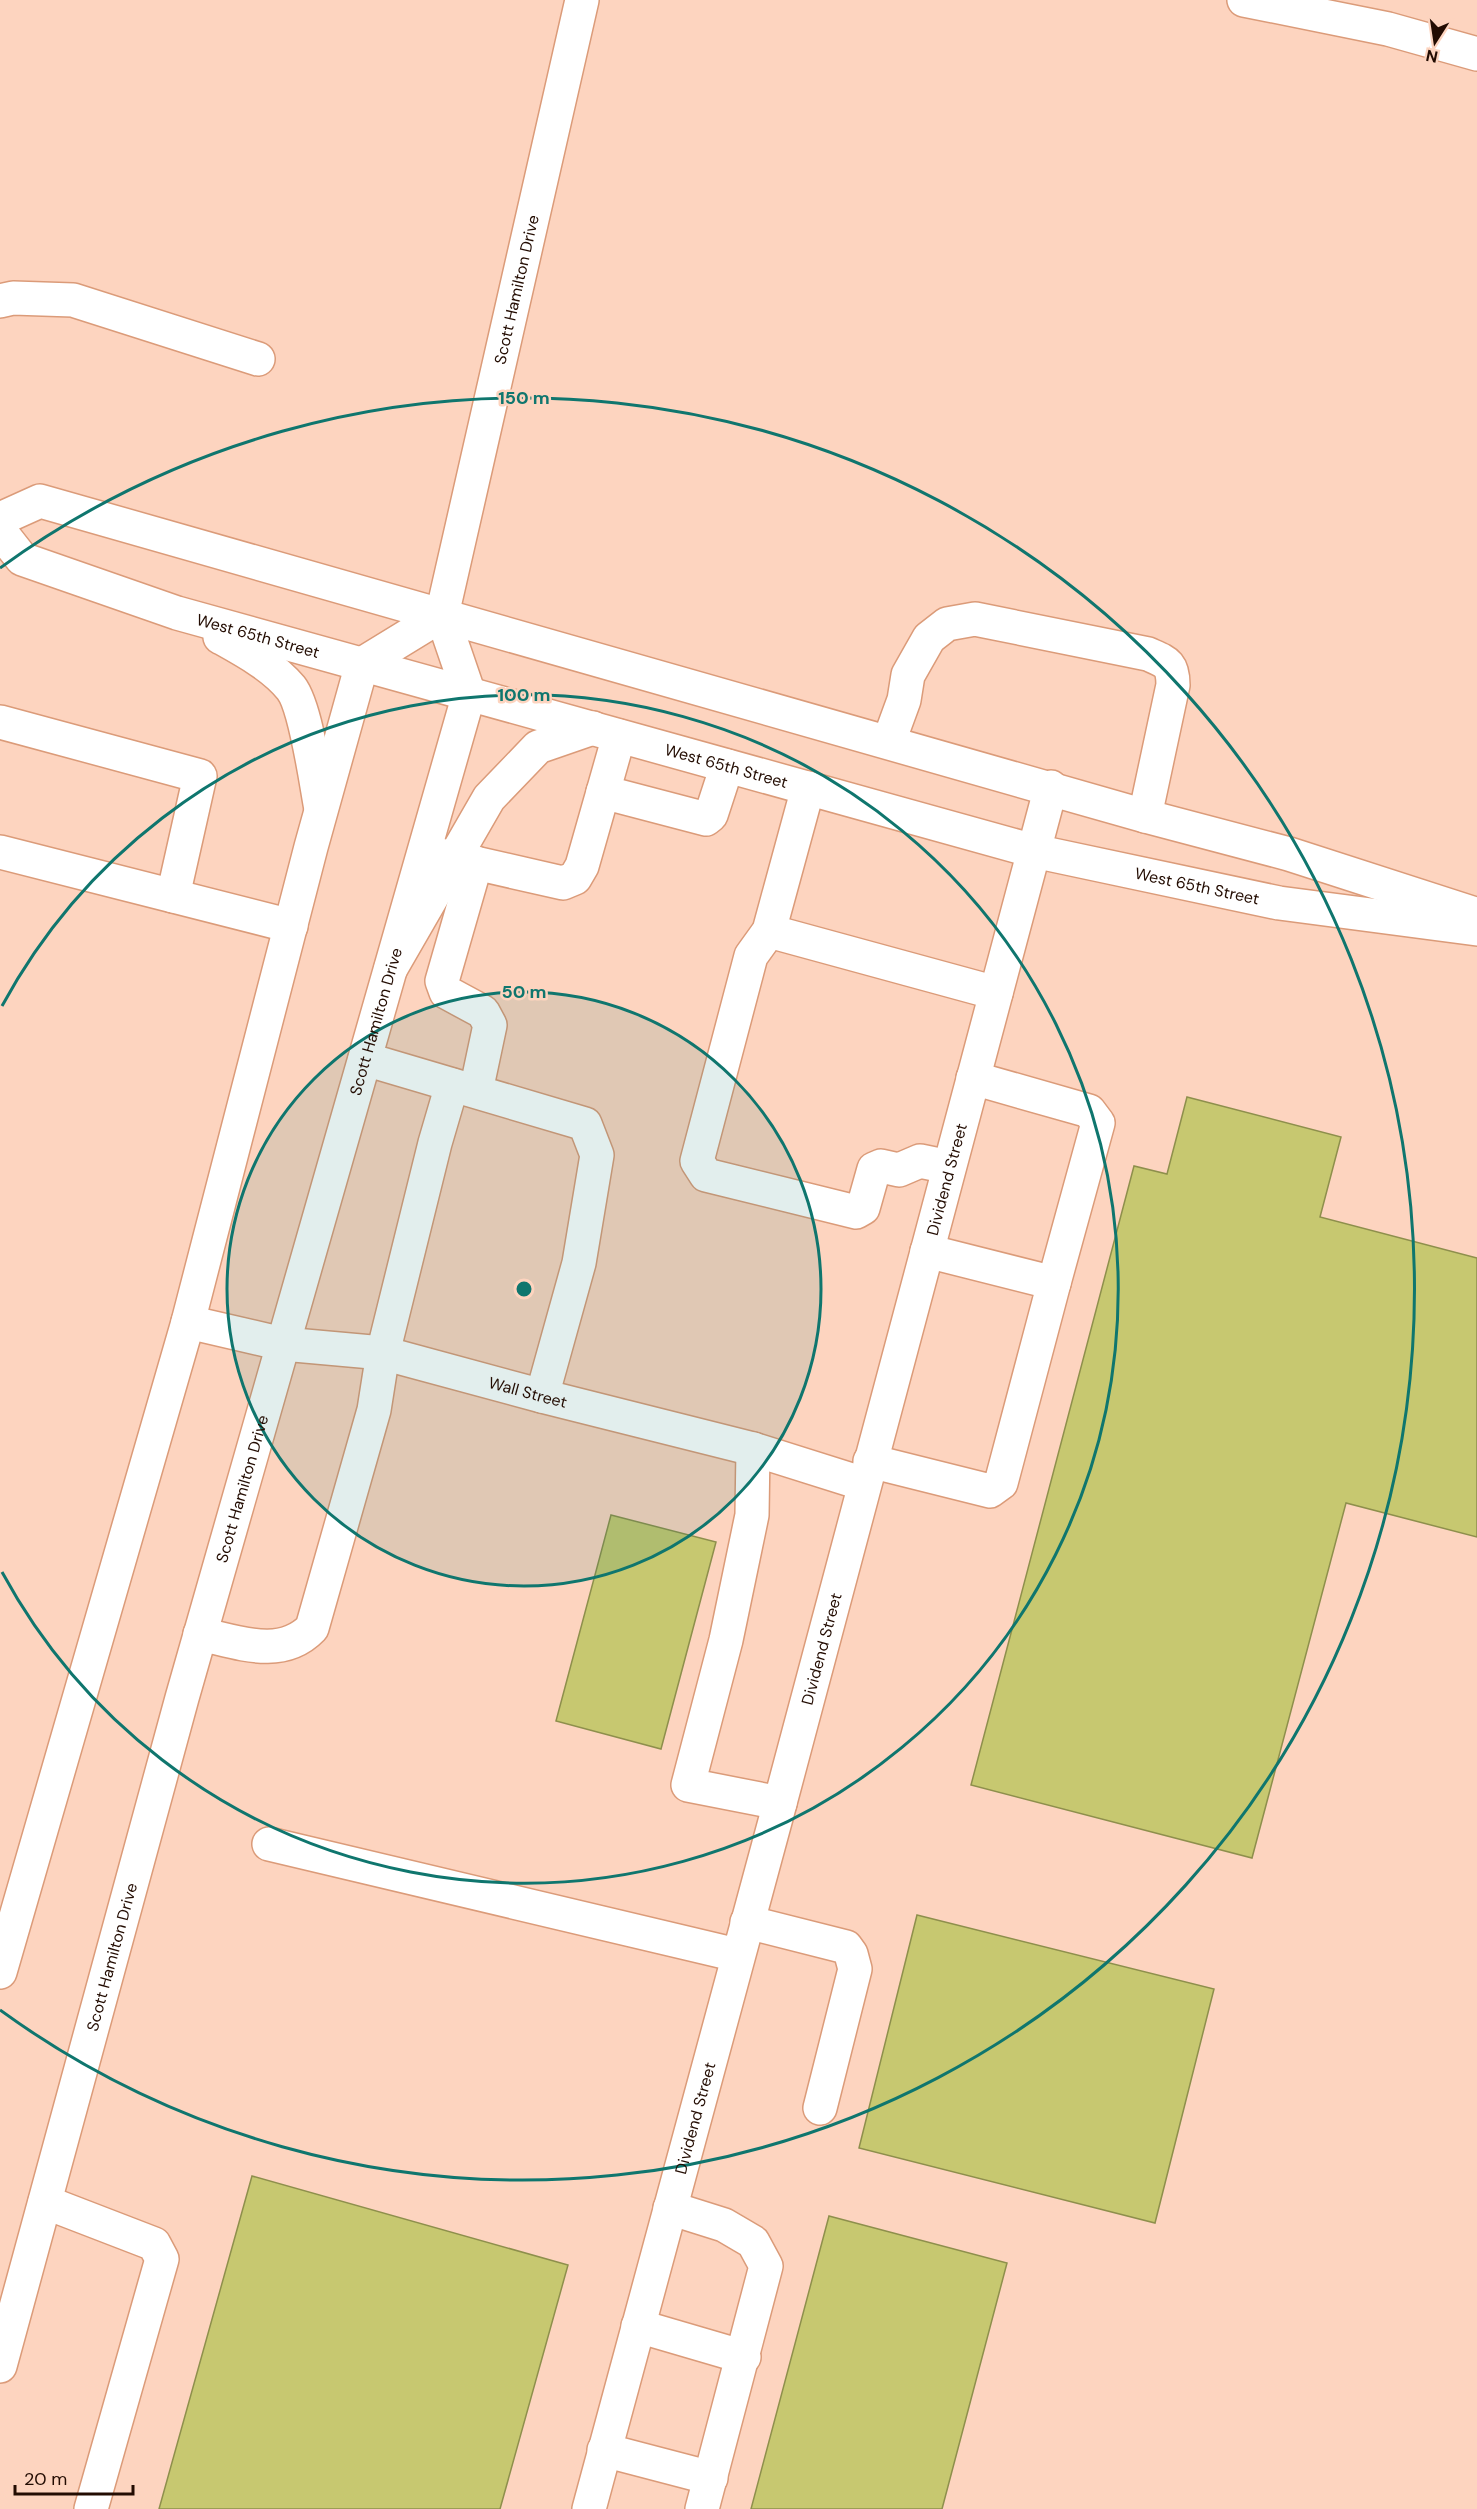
<svg xmlns="http://www.w3.org/2000/svg" width="1477" height="2509" viewBox="0 0 1477 2509" font-family="'DM Sans',sans-serif">
	<style>
		.building { fill: #c7c870; stroke: #8e8f4c; stroke-width: 1.5 }
		.lines { fill: none; stroke-linecap: round; stroke-linejoin: round }
		.minor-casing { stroke: #db9b79; stroke-width: 36 }
		.major-casing { stroke: #db9b79; stroke-width: 36 }
		.minor { stroke: #fff; stroke-width: 33 }
		.major { stroke: #fff; stroke-width: 33 }
		.ring { fill: none; stroke: #0f766e; stroke-width: 3 }
		.labels { text-anchor: middle; stroke-width: 5; stroke-linejoin: round; paint-order: stroke }
		.street-label { font-size: 16px; fill: #230c02; stroke: #fdd4bf }
		.centre { fill: #0f766e; stroke: #fdd4bf; stroke-width: 3 }
		.ring-label { font-size: 18px; text-anchor: middle; font-weight: bold; fill: #0f766e; stroke: #fdd4bf; stroke-width: 5; stroke-linejoin: round; paint-order: stroke }
	</style>
	<rect width="100%" height="100%" fill="#fdd4bf"/>
	<g class="building">
		<path d="M1187,1097L1341,1137L1320,1217L1477,1258V1537L1346,1503L1252,1858L971,1785L1134,1166L1167,1174Z"/>
		<path d="M611,1515L716,1542L661,1749L556,1721Z"/>
		<path d="M917,1915L1214,1989L1155,2223L859,2148Z"/>
		<path d="M252,2176L568,2265L500,2509H159Z"/>
		<path d="M829,2216L1007,2263L942,2509H751Z"/>
	</g>
	<g class="lines">
		<defs>
			<g id="minor">
				<path d="M1244,0L1388,29L1477,54"/>
				<path d="M0,301L13,298L73,300L258,359"/>
				<path d="M0,722L200,776L173,896"/>
				<path d="M889,741L904,700L908,675L929,638L947,624L975,619L1148,654C1166,662 1173,663 1173,685L1145,816"/>
				<path d="M808,788L769,931L751,956L697,1161L706,1175L856,1212L863,1208L874,1169L881,1166L899,1170L920,1161L949,1167"/>
				<path d="M603,792L706,819L711,815L727,766"/>
				<path d="M0,852L291,926"/>
				<path d="M427,852L563,883L575,878L582,866L619,736"/>
				<path d="M769,931L996,993"/>
				<path d="M365,1059L585,1124L597,1155L579,1263L542,1396"/>
				<path d="M973,1078L1089,1111L1098,1123L1054,1283"/>
				<path d="M476,1091L490,1025L483,1012L446,992L442,981L476,863"/>
				<path id="s1" d="M188,1322L283,1344L383,1353L542,1396L753,1449L864,1484"/>
				<path d="M753,1449L752,1515L726,1640L688,1785L780,1803"/>
				<path d="M870,1461L990,1491L1001,1483L1054,1283L927,1251"/>
				<path d="M200,1634C238,1642 281,1660 312,1628L374,1410L383,1353L435,1143L452,1085"/>
				<path d="M269,1844L737,1955"/>
				<path d="M747,1922L846,1947L851,1954L855,1969L820,2108"/>
				<path d="M0,1972L188,1322L311,847L362,664L442,615"/>
				<path d="M45,2202L154,2244L162,2259L91,2509"/>
				<path d="M670,2208L724,2225L753,2242L766,2266L702,2509"/>
				<path d="M638,2326L744,2357"/>
				<path id="s2" d="M0,2366L182,1698L469,694L442,615L582,0"/>
				<path d="M604,2450L711,2478"/>
				<path id="s3" d="M589,2509L780,1803L1051,787"/>
			</g>
			<g id="major">
				<path d="M0,519L40,501L1145,816L1289,854L1475,914"/>
				<path id="s4" d="M0,531L22,559L177,613L1034,851L1279,903L1477,929"/>
				<path d="M220,637C245,651 273,666 291,688C306,707 316,783 321,809"/>
				<path d="M391,968L489,798L538,747L593,728"/>
			</g>
		</defs>
		<use href="#minor" class="minor-casing"/>
		<use href="#major" class="major-casing"/>
		<use href="#minor" class="minor"/>
		<use href="#major" class="major"/>
	</g>
	<circle cx="524" cy="1289" r="297" fill="#0f766e" fill-opacity=".12"/>
	<g class="ring">
		<circle cx="524" cy="1289" r="297"/>
		<path d="M2 1006A594 594 0 1 1 2 1572"/>
		<path d="M0 568A891 891 0 1 1 0 2010"/>
	</g>
	<g class="labels">
		<g class="street-label">
			<text dy="6" stroke="none"><textPath href="#s2" startOffset="2154">Scott Hamilton Drive</textPath></text>
			<text dy="6" stroke="none"><textPath href="#s4" startOffset="284">West 65th Street</textPath></text>
			<text dy="6" stroke="none"><textPath href="#s4" startOffset="770">West 65th Street</textPath></text>
			<text dy="6" stroke="none"><textPath href="#s4" startOffset="1256">West 65th Street</textPath></text>
			<text dy="6" stroke="none"><textPath href="#s2" startOffset="1396">Scott Hamilton Drive</textPath></text>
			<text dy="6" stroke="none"><textPath href="#s3" startOffset="1377">Dividend Street</textPath></text>
			<text dy="6" stroke="none"><textPath href="#s1" startOffset="348">Wall Street</textPath></text>
			<text dy="6" stroke="none"><textPath href="#s2" startOffset="910">Scott Hamilton Drive</textPath></text>
			<text dy="6" stroke="none"><textPath href="#s3" startOffset="891">Dividend Street</textPath></text>
			<text dy="6" stroke="none"><textPath href="#s2" startOffset="424">Scott Hamilton Drive</textPath></text>
			<text dy="6" stroke="none"><textPath href="#s3" startOffset="405">Dividend Street</textPath></text>
		</g>
	</g>
	<circle cx="524" cy="1289" r="9" class="centre"/>
	<g class="ring-label">
		<text x="524" y="404">150 m</text>
		<text x="524" y="701">100 m</text>
		<text x="524" y="998">50 m</text>
	</g>
	<g transform="translate(1435 42) rotate(192)" stroke="#fdd4bf" stroke-width="4.5" paint-order="stroke">
	<path d="M0-4.5L10 22L0 15L-10 22Z" fill="#230c02"/>
	<text y="-9" font-size="16" font-weight="bold" text-anchor="middle" fill="#230c02">N</text>
	</g>
	<path d="M15 2485v9h118v-9" fill="none" stroke="#230c02" stroke-width="3"/>
	<text x="24" y="2485" font-size="18" fill="#230c02" stroke="#fdd4bf" stroke-width="4.5" paint-order="stroke">20 m</text>
</svg>
